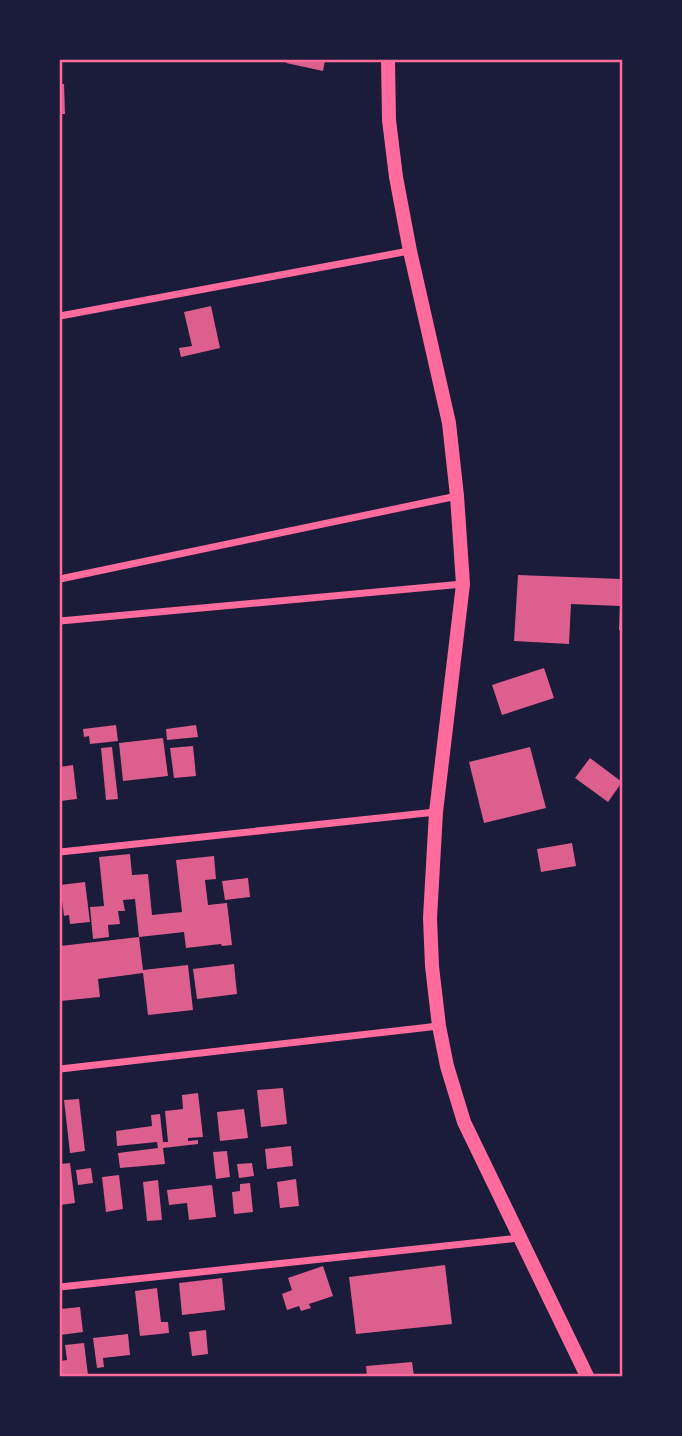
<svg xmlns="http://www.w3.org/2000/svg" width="682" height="1436" viewBox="0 0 682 1436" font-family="Manrope,sans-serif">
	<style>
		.building { fill: #dd5f8e }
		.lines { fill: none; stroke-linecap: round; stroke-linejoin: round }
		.minor { stroke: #ff6b9d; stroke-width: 7 }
		.secondary { stroke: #ff6b9d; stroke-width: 14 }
		.neatline { fill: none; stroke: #ff6b9d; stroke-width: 2.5 }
	</style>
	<rect width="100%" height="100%" fill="#1b1b3a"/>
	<g class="building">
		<path d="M287,60H325L323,71L286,63Z"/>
		<path d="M60,84H64L65,114H60Z"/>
		<path d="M211,306L220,348L181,357L179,348L192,346L184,312Z"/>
		<path d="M518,575L621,579L622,631L619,630L620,606L571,604L569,644L514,641Z"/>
		<path d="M544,668L554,698L502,715L492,685Z"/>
		<path d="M116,725L118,741L90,744L89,736L84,737L83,729Z"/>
		<path d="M196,725L198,737L167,740L166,729Z"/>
		<path d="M163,738L168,776L123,781L119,743Z"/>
		<path d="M193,746L196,776L174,778L170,748Z"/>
		<path d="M112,747L118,799L106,800L101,748Z"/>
		<path d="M530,747L546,808L484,823L469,762Z"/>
		<path d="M590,758L622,782L608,802L575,778Z"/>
		<path d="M73,765L77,799L60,801V767Z"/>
		<path d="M572,843L576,866L541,872L537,849Z"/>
		<path d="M130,854L132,875L148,874L152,915L182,912L176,860L214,856L216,879L205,880L208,905L227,903L232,945L222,946L221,944L186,948L184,932L139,937L135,899L123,900L125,911H118L120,924L108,925L109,937L93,939L90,907L104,906L99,857Z"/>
		<path d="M248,878L250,897L225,900L222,881Z"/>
		<path d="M85,882L90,922L70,924L69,915L64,916L60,885Z"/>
		<path d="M139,937L143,970L188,965L193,1010L148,1015L143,973L98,979L100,997L60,1001V946Z"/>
		<path d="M234,964L237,994L197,999L193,969Z"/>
		<path d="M283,1088L287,1124L261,1127L257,1090Z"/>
		<path d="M198,1093L203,1137L188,1138V1141L198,1140V1144L163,1148L165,1164L120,1168L118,1153L158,1148L157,1142L117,1146L116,1131L152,1126L151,1115L160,1114L163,1142H168L165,1111L183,1109L182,1095Z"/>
		<path d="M79,1099L85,1151L70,1153L64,1100Z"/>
		<path d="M244,1109L248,1138L220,1141L217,1112Z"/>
		<path d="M291,1146L293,1166L267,1169L265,1149Z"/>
		<path d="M227,1151L230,1177L216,1179L213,1152Z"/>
		<path d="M70,1163L75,1203L60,1205V1164Z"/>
		<path d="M252,1163L254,1176L239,1178L237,1164Z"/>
		<path d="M91,1168L93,1183L78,1185L76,1170Z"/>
		<path d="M119,1175L123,1209L106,1212L102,1177Z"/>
		<path d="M296,1179L299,1206L280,1208L277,1182Z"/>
		<path d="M158,1180L162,1220L147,1221L143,1182Z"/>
		<path d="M250,1183L253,1212L234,1214L232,1192L240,1191V1184Z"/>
		<path d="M212,1185L216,1217L189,1220L187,1203L169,1205L167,1190Z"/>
		<path d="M445,1265L452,1324L356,1334L349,1277Z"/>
		<path d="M323,1266L333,1296L309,1304L311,1308L301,1311L299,1306L287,1310L282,1294L292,1290L288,1278Z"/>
		<path d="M222,1278L225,1310L182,1315L179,1283Z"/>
		<path d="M157,1288L161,1322H168L169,1333L140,1336L135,1291Z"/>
		<path d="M80,1307L83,1332L60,1335V1309Z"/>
		<path d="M206,1330L208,1354L192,1356L189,1332Z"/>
		<path d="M128,1334L130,1355L103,1358L104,1367L97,1368L93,1338Z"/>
		<path d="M84,1343L88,1375L60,1376V1361L67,1360L65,1345Z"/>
		<path d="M412,1362L414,1376H367L366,1366Z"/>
	</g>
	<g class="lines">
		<g class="minor">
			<path d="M60,316L409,251"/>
			<path d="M60,579L457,496"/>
			<path d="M60,621L463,584"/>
			<path d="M60,852L436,812"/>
			<path d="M60,1069L439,1026"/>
			<path d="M60,1287L519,1238"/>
		</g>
		<path class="secondary" d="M388,60L389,120L396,177L410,251L449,423L457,496L463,584L436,812L430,918L432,966L439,1026L447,1066L464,1122L587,1376"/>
	</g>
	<rect width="682" height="1436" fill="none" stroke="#1b1b3a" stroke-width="122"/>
	<rect x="61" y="61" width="560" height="1314" class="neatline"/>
</svg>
